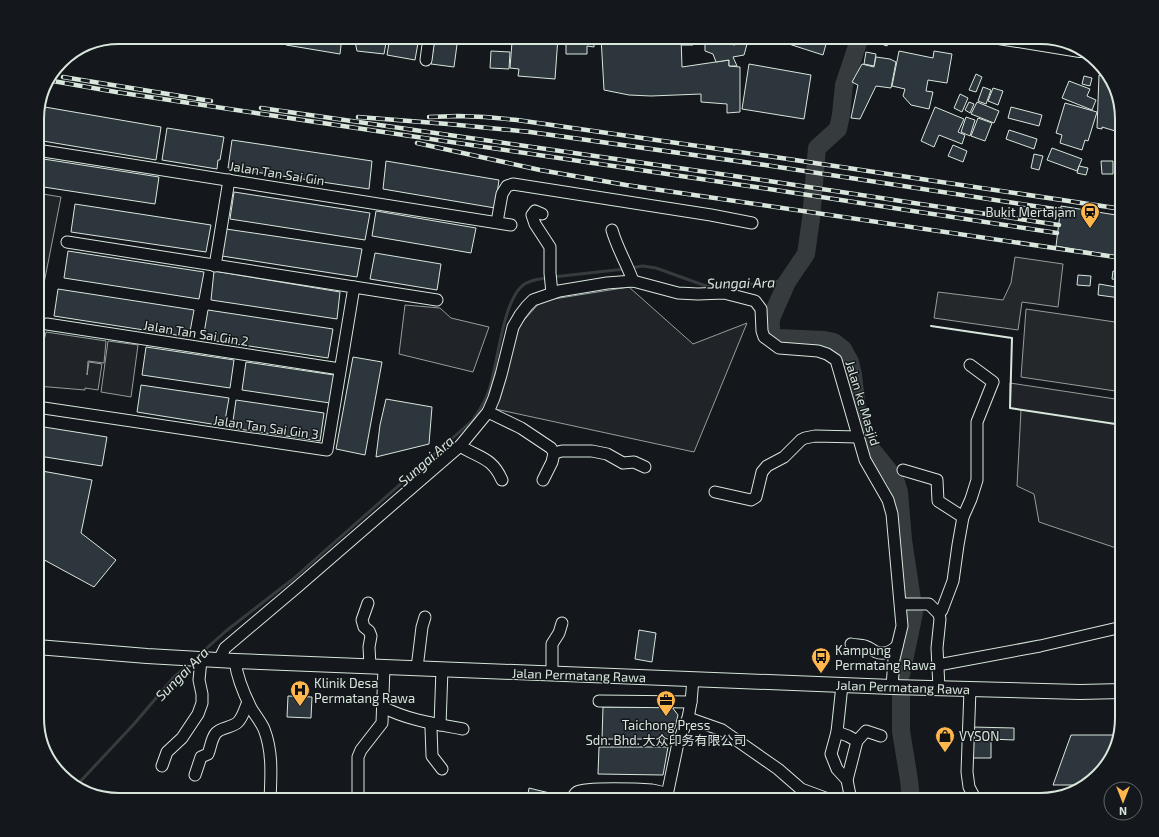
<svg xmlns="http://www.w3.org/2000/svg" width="1159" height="837" viewBox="0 0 1159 837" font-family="'Exo 2','Noto Sans SC',sans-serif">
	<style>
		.green { fill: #202428; stroke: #939e99 }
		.parking { fill: #24282b; stroke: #939e99 }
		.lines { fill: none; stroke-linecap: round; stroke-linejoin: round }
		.stream { stroke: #363b3e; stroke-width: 3 }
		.river { stroke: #363b3e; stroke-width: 18 }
		.building { fill: #2c363c; stroke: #d8e6dc }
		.minor-casing { stroke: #d8e6dc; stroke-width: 13 }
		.major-casing { stroke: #d8e6dc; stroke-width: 16 }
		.minor { stroke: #14181c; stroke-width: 11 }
		.major { stroke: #14181c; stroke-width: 14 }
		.rail-casing { stroke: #d8e6dc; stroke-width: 4.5 }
		.rail { stroke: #14181c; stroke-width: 3; stroke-dasharray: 9; stroke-linecap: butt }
		.wall { stroke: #d8e6dc; stroke-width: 2 }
		.labels { text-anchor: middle; stroke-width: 3; stroke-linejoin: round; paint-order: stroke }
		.street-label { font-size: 13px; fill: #d8e6dc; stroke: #14181c }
		.poi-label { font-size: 13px; fill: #d8e6dc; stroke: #14181c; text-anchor: start }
		.water-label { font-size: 14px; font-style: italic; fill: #d8e6dc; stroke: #14181c }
		.rim { fill: none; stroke: #d8e6dc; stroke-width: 2 }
	</style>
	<rect width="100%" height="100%" fill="#14181c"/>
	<g class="green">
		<path d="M37,193L61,197L37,319Z"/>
		<path d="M629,287L693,344L747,323L694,452L486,407L518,327L541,301Z"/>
		<path d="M405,305L440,308L451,318L489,327L473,372L399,354Z"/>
		<path d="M46,332L106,341L104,363L88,361L87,375L89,362L102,364L98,390L85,388V390L37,386V372Z"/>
		<path d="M108,341L138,345L131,397L101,392Z"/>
		<path d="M1010,383L1122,400V550L1039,522L1034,494L1017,486L1021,410L1010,408Z"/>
	</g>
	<g class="parking">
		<path d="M1015,257L1063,264L1058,307L1022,302L1018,330L934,318L938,292L1003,300L1011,283Z"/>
		<path d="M1026,309L1122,323V392L1021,377Z"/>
	</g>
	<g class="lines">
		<g class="stream">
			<path d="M630,268L643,266L656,268L706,286L726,287L780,281L787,282"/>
			<path d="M553,277L625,269"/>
			<path d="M199,655L226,631L293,579L473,420C479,411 486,401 489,390C498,364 502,304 522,286C529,280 539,279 547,278"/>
			<path d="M76,786L134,724L174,677L191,663"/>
		</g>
		<g class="river">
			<path d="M860,37L844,85L841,115L838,129L817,148L811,219L806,254L787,282L772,316C770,323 770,329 773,336L779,338L824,340L834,342L843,349L850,362L853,375L858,417L862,433L865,441L889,471L896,482L899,492L903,540L914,613L901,675"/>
			<path d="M901,697V731L909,780L911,800"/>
		</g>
	</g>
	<g class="building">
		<path d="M287,37H342L340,54L286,45Z"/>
		<path d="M354,37H387L384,54L357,51Z"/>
		<path d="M390,37H419L415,60L387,55Z"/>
		<path d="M435,37H458L454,67L431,64Z"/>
		<path d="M465,37H491L490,42L465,39Z"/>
		<path d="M494,37H507V43L493,41Z"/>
		<path d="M519,37H558L555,79L518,76L519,69L510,68L512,42H519Z"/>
		<path d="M563,37H594V47L587,46V54H566V41H563Z"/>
		<path d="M601,37H681L682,67L729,60V66L740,67V112L727,113V104L701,102V94L651,96L629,95L604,90Z"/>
		<path d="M681,37H693V45H682Z"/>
		<path d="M705,37H719L718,42L735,45L737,37H749L744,55L733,57L737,66H729V60L716,62L713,54L705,51Z"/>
		<path d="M767,37H828L823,55Z"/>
		<path d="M871,37H890L887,46L870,40Z"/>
		<path d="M491,51L510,52L509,69L490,68Z"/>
		<path d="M899,51L933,58L934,51L952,54L947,83L928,80L926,91L933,92L929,109L911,105L903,96L905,89L892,86Z"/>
		<path d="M866,52L876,54L874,66L864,64Z"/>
		<path d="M876,57L890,59L896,62L891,88L876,86L860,119L851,118L858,85L852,82L862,64L874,67Z"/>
		<path d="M749,64L811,75L804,119L742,109Z"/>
		<path d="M976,74L982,77L976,92L969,90Z"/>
		<path d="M1099,75L1108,76L1113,82L1122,119V133L1102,127V129L1097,128Z"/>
		<path d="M1084,76L1092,78L1090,86L1082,84Z"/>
		<path d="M1069,81L1090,89L1087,96L1096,100L1092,110L1062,98Z"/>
		<path d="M983,87L991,90L986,104L978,101Z"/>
		<path d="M993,88L1003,91L998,105L988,101Z"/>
		<path d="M960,94L968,98L962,112L954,108Z"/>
		<path d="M969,102L974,104L970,113L965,110Z"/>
		<path d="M977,102L999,111L994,123L971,114Z"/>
		<path d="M1065,103L1097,112L1088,141L1085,140L1082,150L1060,143L1062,135L1056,133Z"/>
		<path d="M39,106L161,127L156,160L37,140V113Z"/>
		<path d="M935,107L964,119L958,132L965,135L962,144L939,135L934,147L921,141Z"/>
		<path d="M1011,107L1042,115L1039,126L1008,118Z"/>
		<path d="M966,117L975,120L970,136L961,132Z"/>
		<path d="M978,118L992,123L985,141L971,136Z"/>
		<path d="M167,128L224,137L220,160H218L217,169L162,160Z"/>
		<path d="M1009,130L1037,139L1034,149L1006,139Z"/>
		<path d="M232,140L372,161L369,189L228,168Z"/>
		<path d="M953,145L967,151L963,162L948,156Z"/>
		<path d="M1052,148L1082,159L1077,171L1047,160Z"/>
		<path d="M1034,154L1043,156L1039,170L1031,168Z"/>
		<path d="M37,158L159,177L155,204L37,186Z"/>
		<path d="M386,161L499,180L495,208L383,189Z"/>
		<path d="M1101,161H1113V174H1102Z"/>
		<path d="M1079,166L1088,168L1086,175L1077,173Z"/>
		<path d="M234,192L370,213L365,240L230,219Z"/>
		<path d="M75,204L211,225L206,252L71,232Z"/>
		<path d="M1061,206L1122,216V257L1056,246Z"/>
		<path d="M376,211L476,228L471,253L372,236Z"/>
		<path d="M226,229L362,249L357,277L222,256Z"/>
		<path d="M68,251L204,272L199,299L64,278Z"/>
		<path d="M375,253L441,264L437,290L370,279Z"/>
		<path d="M214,271L340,292L337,319L211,300Z"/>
		<path d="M1113,271L1121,272L1120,280L1112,279Z"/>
		<path d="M1078,275L1091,276L1090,286L1077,285Z"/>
		<path d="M1099,284L1122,288L1120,298L1098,295Z"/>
		<path d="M58,289L194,310L189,337L54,316Z"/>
		<path d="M208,310L333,329L328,358L203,339Z"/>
		<path d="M146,347L234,360L230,388L142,375Z"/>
		<path d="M353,357L382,362L365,455L336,449Z"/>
		<path d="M246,362L334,375L330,403L242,390Z"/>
		<path d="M141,385L229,398L224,426L137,412Z"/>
		<path d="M386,399L432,407L429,444L376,457L380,425Z"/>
		<path d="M236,400L324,413L320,441L232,428Z"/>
		<path d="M44,427L107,437L102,466L39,456Z"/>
		<path d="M42,471L92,480L81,533L116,560L94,587L37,556V494Z"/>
		<path d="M639,630L656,633L652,662L635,659Z"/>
		<path d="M288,696L312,697L311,718L287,717Z"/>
		<path d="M603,707H672L678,715L672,739H602Z"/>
		<path d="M972,727L1014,728V740L991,739V758H972Z"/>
		<path d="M1071,735H1116L1105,768L1085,785H1053Z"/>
		<path d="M599,747H668L663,775L598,774Z"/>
		<path d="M529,788L562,796L561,800H527Z"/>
		<path d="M578,795L615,797L614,800H577Z"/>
	</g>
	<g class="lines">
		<defs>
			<g id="minor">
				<path d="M426,60L429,37"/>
				<path d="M37,150L511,225"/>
				<path d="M542,214L535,211L532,215L535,224L550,247V273L552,293"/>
				<path d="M497,222L502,194L507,186L513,184L711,215L752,223"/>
				<path d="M612,230C617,248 627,264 633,281"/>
				<path d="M67,242L437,300"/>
				<path d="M215,266L229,180"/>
				<path d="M47,324L340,369"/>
				<path d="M37,407L327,450L354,287"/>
				<path d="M488,412L521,428L551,448L554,453L552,462L543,480"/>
				<path d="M460,446C479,458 492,457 502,480"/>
				<path d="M554,453L562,451H592L607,454L623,463L634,462L645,467"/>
				<path d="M903,470L937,480L938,501L963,517"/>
				<path d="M715,492L751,500L756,497L762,472L767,466L784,457L801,440L805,438L815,436L858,437"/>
				<path d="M368,603L362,620L364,627L369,631L371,636L369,647L370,666"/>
				<path d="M901,605L903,604H929L939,614L940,619L937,648L939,688"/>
				<path d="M939,614L942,610L953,581L958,545L963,517L971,499L977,480V422L993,382L970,365"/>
				<path d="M851,644C856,645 860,645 865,646C869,647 872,650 876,652C884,655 891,652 897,646"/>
				<path d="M219,660L225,648L296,588L460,446L488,412L494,398L501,375L513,327L520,315L527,306L533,300L559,291L607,283L633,281L678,293L698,294L724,293L755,301L761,309L762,331L764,337L779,348L818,351L827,354L836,360L865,460L888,500L892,514L902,626L894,659L892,687"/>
				<path d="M235,661C237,677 244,694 251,708C255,715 261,722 264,729C273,752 271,776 270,800"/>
				<path d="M938,665L1040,646L1122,627"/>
				<path d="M417,668L422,627L425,617"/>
				<path d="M552,674V644L559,633L562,623"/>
				<path d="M842,685L837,732L831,754L837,769L847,780L851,800"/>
				<path d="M970,689L967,772L969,787L976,800"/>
				<path d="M599,701L691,702"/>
				<path d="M383,707C407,720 436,724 463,729"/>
				<path d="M688,718L722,730L778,769L801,789L828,799L840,800"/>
				<path d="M430,723L431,728L432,756L442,769"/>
				<path d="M440,725L442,669"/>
				<path d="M837,732L848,736L857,741"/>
				<path d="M162,766L167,752L182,738L198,714L202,703V694L199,680L201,660"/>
				<path d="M195,775L201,757L208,754C211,747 211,739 216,733C221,727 232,728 238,722C243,717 245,708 248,702"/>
				<path d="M847,780L857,741L866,731L881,736"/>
				<path d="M358,800V757L361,750L382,723L384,667"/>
				<path d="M572,800C573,797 574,794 577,792C586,787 640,789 652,790C657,791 662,792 667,794"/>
				<path d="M666,800L678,743L688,718L691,702L693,679"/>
			</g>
			<g id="major">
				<path d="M999,37L1080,50"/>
				<path d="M37,647L147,656L235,661L892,687L1080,692L1122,691"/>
			</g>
		</defs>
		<use href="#minor" class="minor-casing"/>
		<use href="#major" class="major-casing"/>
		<use href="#minor" class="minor"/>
		<use href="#major" class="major"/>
		<defs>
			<g id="rail">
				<path d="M63,77L211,101"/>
				<path d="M47,80L116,92L309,121L762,188L1057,233"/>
				<path d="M261,108L762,180L1059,225"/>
				<path d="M358,117L448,124L530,132L765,165L1061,210"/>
				<path d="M429,117L458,116L485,117L517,120L768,156L1122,209"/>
				<path d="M417,143L540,170L626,185L1122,258"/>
			</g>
		</defs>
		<use href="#rail" class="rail-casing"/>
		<use href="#rail" class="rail"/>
		<path class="wall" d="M931,326L1012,338L1010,408L1122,425"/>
	</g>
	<defs>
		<symbol id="station-pin" viewBox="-11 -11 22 30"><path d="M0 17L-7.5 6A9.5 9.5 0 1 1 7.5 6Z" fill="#ffb74d" stroke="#14181c"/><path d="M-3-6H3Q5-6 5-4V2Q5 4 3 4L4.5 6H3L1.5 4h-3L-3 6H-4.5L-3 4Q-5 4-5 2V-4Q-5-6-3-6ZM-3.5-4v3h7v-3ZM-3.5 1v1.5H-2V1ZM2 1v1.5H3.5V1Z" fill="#111"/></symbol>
		<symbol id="bus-pin" viewBox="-11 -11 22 30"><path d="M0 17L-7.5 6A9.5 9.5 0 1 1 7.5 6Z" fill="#ffb74d" stroke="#14181c"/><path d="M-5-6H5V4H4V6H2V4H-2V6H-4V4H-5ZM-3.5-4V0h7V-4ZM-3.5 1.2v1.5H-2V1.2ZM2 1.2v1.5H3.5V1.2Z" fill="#111"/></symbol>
		<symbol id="hospital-pin" viewBox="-11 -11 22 30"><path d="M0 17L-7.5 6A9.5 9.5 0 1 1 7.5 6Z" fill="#ffb74d" stroke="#14181c"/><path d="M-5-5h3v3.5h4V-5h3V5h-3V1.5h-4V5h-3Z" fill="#111"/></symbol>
		<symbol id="office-pin" viewBox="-11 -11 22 30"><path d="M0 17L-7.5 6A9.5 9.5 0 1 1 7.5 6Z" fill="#ffb74d" stroke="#14181c"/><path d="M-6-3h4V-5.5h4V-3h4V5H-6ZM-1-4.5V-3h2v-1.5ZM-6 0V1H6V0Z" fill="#111"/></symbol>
		<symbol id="shop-pin" viewBox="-11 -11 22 30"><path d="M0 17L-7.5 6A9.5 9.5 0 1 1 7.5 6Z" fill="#ffb74d" stroke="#14181c"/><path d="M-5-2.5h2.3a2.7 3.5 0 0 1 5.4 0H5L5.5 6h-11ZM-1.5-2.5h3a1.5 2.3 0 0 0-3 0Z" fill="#111"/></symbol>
	</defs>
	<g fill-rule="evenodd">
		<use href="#station-pin" x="1079" y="201" width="22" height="30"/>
		<use href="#bus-pin" x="810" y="646" width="22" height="30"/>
		<use href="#hospital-pin" x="289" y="679" width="22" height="30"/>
		<use href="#office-pin" x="655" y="689" width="22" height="30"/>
		<use href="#shop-pin" x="934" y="725" width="22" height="30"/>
	</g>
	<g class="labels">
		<g class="street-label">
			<text transform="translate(277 173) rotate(9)" y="5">Jalan Tan Sai Gin</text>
			<text transform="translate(196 333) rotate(9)" y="5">Jalan Tan Sai Gin 2</text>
			<text transform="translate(863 403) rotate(73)" y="5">Jalan ke Masjid</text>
			<text transform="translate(266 427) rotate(8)" y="5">Jalan Tan Sai Gin 3</text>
			<text transform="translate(579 675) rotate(2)" y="5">Jalan Permatang Rawa</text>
			<text transform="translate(903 687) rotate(2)" y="5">Jalan Permatang Rawa</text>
		</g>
		<g class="poi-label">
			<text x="1076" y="217" text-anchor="end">Bukit Mertajam</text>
			<text x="835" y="655">Kampung<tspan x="835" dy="15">Permatang Rawa</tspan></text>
			<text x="314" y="688">Klinik Desa<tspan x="314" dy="15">Permatang Rawa</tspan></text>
			<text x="666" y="730" text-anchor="middle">Taichong Press<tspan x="666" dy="15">Sdn. Bhd. 大众印务有限公司</tspan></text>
			<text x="959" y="741">VYSON</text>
		</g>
		<g class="water-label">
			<text transform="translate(741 283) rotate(-1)" y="5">Sungai Ara</text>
			<text transform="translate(426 461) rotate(-41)" y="5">Sungai Ara</text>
			<text transform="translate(182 674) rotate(-45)" y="5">Sungai Ara</text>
		</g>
	</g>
	<path d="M0 0H1159V837H0ZM119 44H1040A75 75 0 0 1 1115 119V718A75 75 0 0 1 1040 793H119A75 75 0 0 1 44 718V119A75 75 0 0 1 119 44Z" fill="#14181c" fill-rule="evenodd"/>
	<path class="rim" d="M119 44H1040A75 75 0 0 1 1115 119V718A75 75 0 0 1 1040 793H119A75 75 0 0 1 44 718V119A75 75 0 0 1 119 44Z"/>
	<g transform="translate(1123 801) rotate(180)"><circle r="19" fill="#14181c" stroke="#626a69"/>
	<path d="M0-3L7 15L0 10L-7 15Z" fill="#ffb74d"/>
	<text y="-6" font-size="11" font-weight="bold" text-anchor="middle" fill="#d8e6dc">N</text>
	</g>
</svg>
